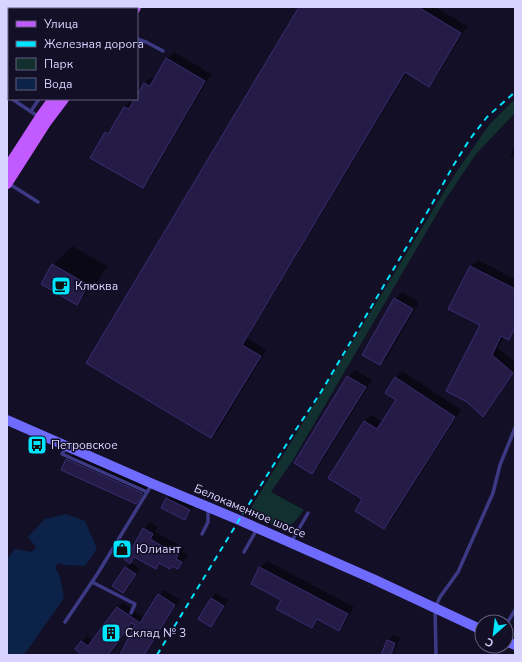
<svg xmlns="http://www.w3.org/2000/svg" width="522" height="662" viewBox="0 0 522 662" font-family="'Nunito Sans',sans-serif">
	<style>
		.green { fill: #12302f }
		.water { fill: #0c2248 }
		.shadow { fill: #0007; fill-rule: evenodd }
		.building { fill: #241b47; stroke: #3b2d73 }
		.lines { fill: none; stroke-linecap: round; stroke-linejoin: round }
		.service { stroke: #3d3a85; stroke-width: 3.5 }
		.secondary { stroke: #6f6bff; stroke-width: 10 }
		.primary { stroke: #c25bff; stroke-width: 10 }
		.rail { stroke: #00e5ff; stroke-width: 2; stroke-dasharray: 6 5; stroke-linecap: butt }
		.labels { text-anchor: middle; stroke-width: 3; stroke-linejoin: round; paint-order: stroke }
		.poi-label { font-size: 12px; fill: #d9d4ff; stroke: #130f26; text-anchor: start }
		.street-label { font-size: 12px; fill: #d9d4ff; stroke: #130f26 }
	</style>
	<rect width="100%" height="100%" fill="#130f26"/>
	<path class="green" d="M515,99V113L476,154L445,200L293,460L271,492L304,510C300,514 297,520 293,523C278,532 261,518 249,511L455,174L489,125Z"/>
	<path class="water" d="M66,514L85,521L97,549L85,566L65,565L58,563L55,568L60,576L64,598L24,655H7V559L15,549L32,552L36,547L28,537L45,519Z"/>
	<g class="shadow">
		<path d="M7,7H14L12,9H9V10L7,9Z"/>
		<path d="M301,7H435L467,26L435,79L429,86L407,72L247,338L266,350L218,431L211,437Z"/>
		<path d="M7,24L9,25V41L7,39Z"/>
		<path d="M174,52L211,74L149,180L143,187L92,157L106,133L113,126L114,127L125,107L131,101L134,102L136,99H137V97L145,83L151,77L155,79L167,59Z"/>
		<path d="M9,70V86L7,84V73Z"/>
		<path d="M515,145V159L510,156Z"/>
		<path d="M72,246L107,266L96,284L77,303L53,265Z"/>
		<path d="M478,260L515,279V332L509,339L504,336L498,348L515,362V371L489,409L483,416L481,324L450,308L471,266Z"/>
		<path d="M402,292L419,302L387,358L380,364L395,299Z"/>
		<path d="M355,370L372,380L319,466L312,473L295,462L348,377Z"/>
		<path d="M402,371L461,410L391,521L384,528L364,499L365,421L371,415L383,422L397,400L396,378Z"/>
		<path d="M74,453L148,487L143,496L136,503L67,460ZM144,489L146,490L142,496H139Z"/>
		<path d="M172,494L194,505L190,514L185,519L167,499Z"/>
		<path d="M150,522L158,527L155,532L184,548L182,552L188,555L184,561L178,568L173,565L170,568L160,563L156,568L136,557L130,562L128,554L132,550L144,529Z"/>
		<path d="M267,561L354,607L345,623L339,630L319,619L312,627L282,600L260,568Z"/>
		<path d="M131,563L140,569L128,587L123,592L126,568Z"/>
		<path d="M164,590L180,600L144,655H121L136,625L132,623L110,653L112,655H80L82,653L76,649L87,636L93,641L118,607L123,603L144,618L159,595Z"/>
		<path d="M216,593L228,600L216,621L211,626L199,618L211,598Z"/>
		<path d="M393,635L400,638L393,655H382L388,640Z"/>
	</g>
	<g class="building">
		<path d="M299,7H418L461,33L429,87L405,72L242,345L261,356L211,438L86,363Z"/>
		<path d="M166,58L205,81L143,188L90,158L105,132L108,134L124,107L129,109L134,99H137V95L144,83L150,86Z"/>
		<path d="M52,264L88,285L77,305L41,284Z"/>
		<path d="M470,266L515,289V328L509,340L501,336L492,355L513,373L483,417L467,402L446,391L480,325L448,309Z"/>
		<path d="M394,298L413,309L380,365L362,355Z"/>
		<path d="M347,376L366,387L312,474L294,463Z"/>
		<path d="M395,377L455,417L384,529L355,511L362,499L328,478L364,421L377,429L396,400L385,393Z"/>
		<path d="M66,459L142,493V495L136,504L61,470Z"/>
		<path d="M166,498L190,510L185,520L161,508Z"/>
		<path d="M143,528L153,534L150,539L178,555L176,559L182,562L178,569L172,566L170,569L159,563L156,569L134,557L130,564L124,559L128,553L129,554Z"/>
		<path d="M125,567L136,574L123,593L112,586Z"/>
		<path d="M259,567L348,614L339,631L317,619L312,628L276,609L281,600L251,584Z"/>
		<path d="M158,594L175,605L144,655H120L135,625L131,623L108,655H82L75,649L81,641L88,646L117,607L140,623Z"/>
		<path d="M211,598L224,606L211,627L198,619Z"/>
		<path d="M387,640L395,643L391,655H381Z"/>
	</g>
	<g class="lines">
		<g class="service">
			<path d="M137,39L146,42L163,51"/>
			<path d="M7,96L9,97"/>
			<path d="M12,99L39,117"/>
			<path d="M31,111L39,99"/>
			<path d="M8,183L38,202"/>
			<path d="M66,448L62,454L147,492"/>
			<path d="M202,534L208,522V509"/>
			<path d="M292,541L308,513"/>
			<path d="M244,552L257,529"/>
			<path d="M92,582L135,604L131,613"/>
			<path d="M65,622L98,573L152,484"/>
			<path d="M506,625L515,610"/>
			<path d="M436,655L435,608L440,597L458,572L493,493L500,465L515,428"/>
		</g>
		<g class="secondary">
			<path d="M7,420L153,484L239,520L373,579L482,630"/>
			<path d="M506,641L515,645"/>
		</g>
		<g class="primary">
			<path d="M135,9L136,7"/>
			<path d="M7,168L40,117L53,99"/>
			<path d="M7,184L46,123L64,99"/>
		</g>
		<path class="rail" d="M157,655L239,520L293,434L321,392L432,204L453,166L470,139L487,117L515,92"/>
	</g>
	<defs>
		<symbol id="cafe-square" viewBox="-11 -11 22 22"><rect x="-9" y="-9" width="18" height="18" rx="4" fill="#00e5ff" stroke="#130f26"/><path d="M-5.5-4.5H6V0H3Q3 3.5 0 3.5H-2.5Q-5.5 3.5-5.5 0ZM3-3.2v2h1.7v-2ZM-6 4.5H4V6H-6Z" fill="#111"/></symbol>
		<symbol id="bus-square" viewBox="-11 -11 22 22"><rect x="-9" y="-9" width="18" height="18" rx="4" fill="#00e5ff" stroke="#130f26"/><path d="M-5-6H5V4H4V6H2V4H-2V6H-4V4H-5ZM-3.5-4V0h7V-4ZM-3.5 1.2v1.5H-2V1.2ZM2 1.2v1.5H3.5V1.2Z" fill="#111"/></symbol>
		<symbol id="shop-square" viewBox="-11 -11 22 22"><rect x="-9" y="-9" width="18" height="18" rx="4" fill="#00e5ff" stroke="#130f26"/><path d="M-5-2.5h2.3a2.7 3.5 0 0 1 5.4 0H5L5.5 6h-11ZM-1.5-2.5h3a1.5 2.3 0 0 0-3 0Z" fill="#111"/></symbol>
		<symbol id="building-square" viewBox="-11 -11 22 22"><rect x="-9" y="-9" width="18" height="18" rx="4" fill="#00e5ff" stroke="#130f26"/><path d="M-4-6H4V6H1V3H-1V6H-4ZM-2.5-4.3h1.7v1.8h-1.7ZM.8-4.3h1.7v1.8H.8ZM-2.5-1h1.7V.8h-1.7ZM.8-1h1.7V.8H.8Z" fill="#111"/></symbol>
	</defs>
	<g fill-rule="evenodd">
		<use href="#cafe-square" x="50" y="275" width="22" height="22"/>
		<use href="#bus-square" x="26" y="434" width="22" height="22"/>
		<use href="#shop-square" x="111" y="538" width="22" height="22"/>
		<use href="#building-square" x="100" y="622" width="22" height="22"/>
	</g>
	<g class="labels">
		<g class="poi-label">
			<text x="75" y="290">Клюква</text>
			<text x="51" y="449">Петровское</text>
			<text x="136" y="553">Юлиант</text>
			<text x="125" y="637">Склад № 3</text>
		</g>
		<g class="street-label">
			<text transform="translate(250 511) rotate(23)" y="4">Белокаменное шоссе</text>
		</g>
	</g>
	<rect width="522" height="662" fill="none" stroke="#d9d4ff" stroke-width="16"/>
	<rect x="8" y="8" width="130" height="92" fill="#130f26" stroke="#625e7d"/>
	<rect x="16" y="21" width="20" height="6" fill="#c25bff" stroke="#625e7d"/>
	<text x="44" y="28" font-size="12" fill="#d9d4ff">Улица</text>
	<rect x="16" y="41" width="20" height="6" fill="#00e5ff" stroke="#625e7d"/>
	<text x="44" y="48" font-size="12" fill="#d9d4ff">Железная дорога</text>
	<rect x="16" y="58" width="20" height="12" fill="#12302f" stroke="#625e7d"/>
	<text x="44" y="68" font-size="12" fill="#d9d4ff">Парк</text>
	<rect x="16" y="78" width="20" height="12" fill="#0c2248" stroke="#625e7d"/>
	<text x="44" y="88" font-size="12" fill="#d9d4ff">Вода</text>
	<g transform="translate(494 634) rotate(208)"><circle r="19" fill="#130f26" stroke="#625e7d"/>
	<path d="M0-3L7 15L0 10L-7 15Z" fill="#00e5ff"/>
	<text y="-6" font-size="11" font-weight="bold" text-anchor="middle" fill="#d9d4ff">С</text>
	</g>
</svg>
